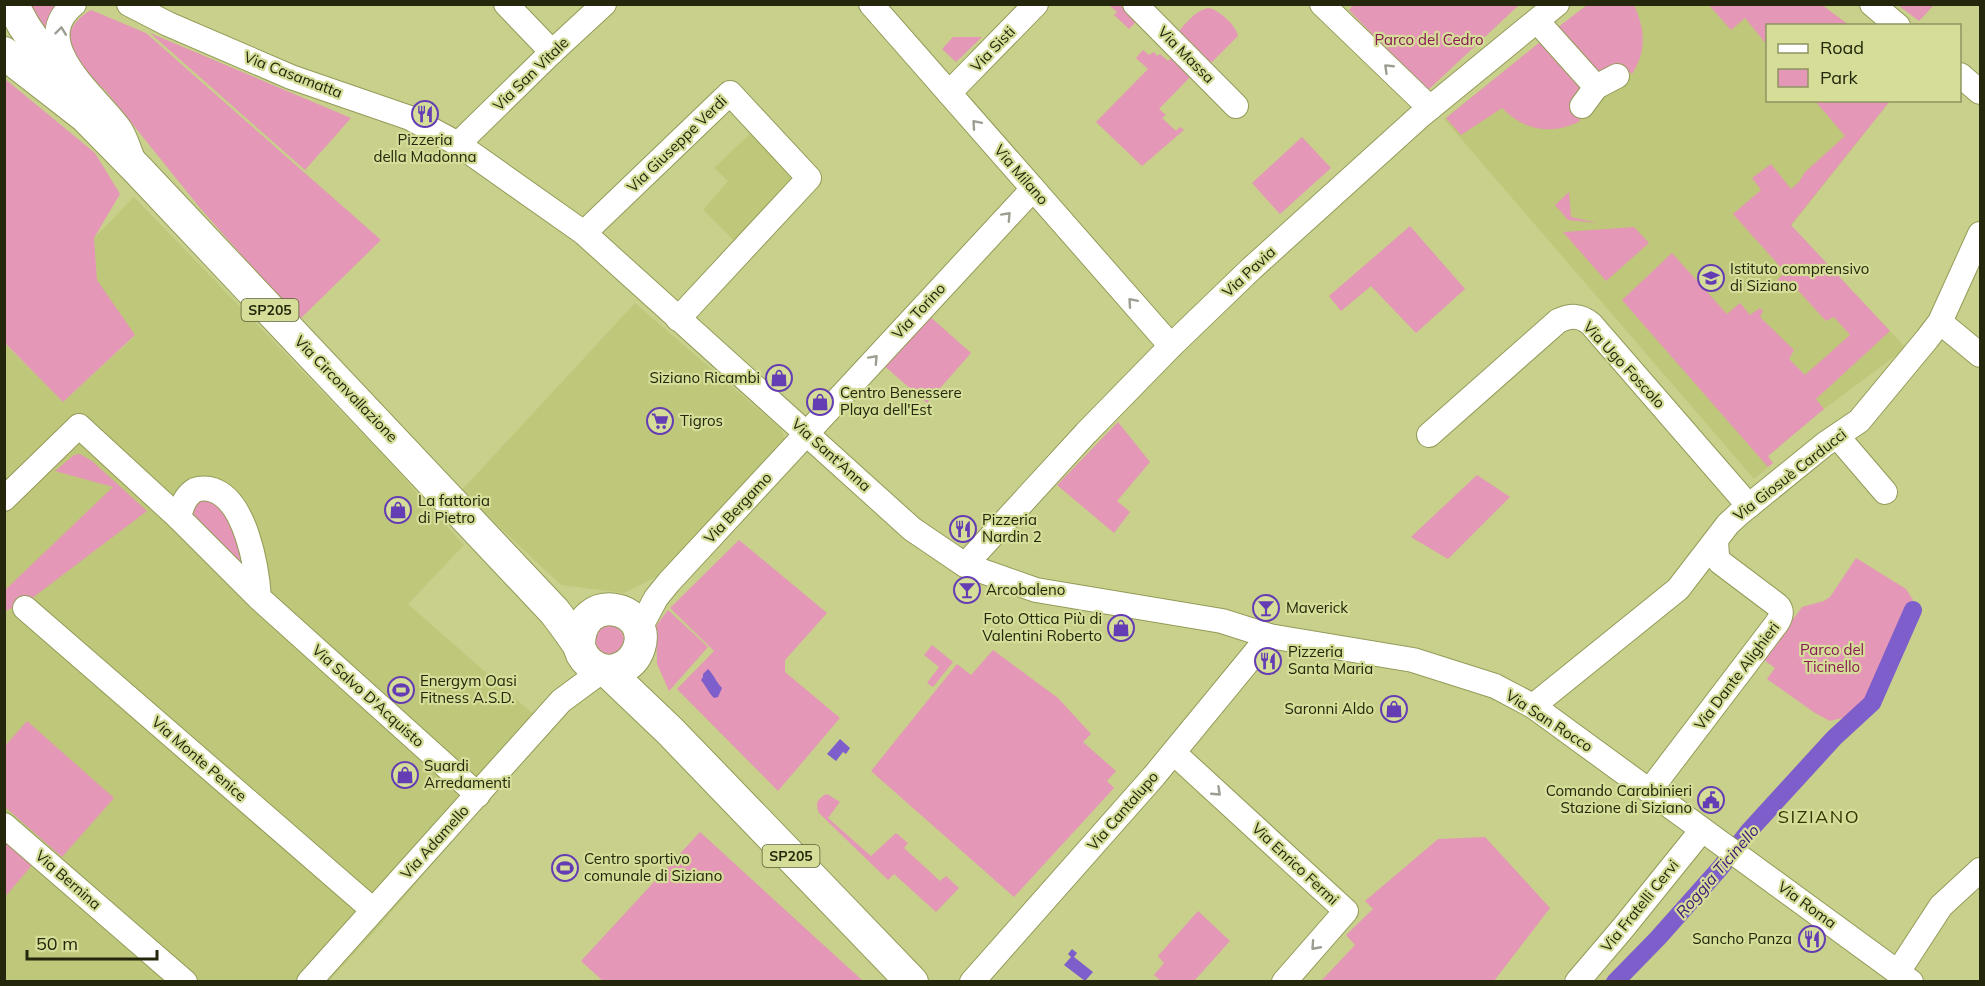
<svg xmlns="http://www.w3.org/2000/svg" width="1985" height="986" viewBox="0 0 1985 986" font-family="Mulish,sans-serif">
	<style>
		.built { fill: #bfc77a }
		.green { fill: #e497b6 }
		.water { fill: #7d5eca }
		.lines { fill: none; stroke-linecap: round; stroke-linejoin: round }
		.canal { stroke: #7d5eca; stroke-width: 18 }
		.minor-casing { stroke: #949b58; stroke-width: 26 }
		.major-casing { stroke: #949b58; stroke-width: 34 }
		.minor { stroke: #fff; stroke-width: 24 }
		.major { stroke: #fff; stroke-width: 32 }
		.oneway { stroke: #9c9e91 }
		.labels { text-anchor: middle; stroke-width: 4.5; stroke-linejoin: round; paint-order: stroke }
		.shield { fill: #d5dd98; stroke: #595e35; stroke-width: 1.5 }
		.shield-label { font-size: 14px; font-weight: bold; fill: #24270b }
		.park-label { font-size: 15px; fill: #881a54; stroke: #d5dd98 }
		.street-label { font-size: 15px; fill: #24270b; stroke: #d5dd98 }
		.poi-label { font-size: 15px; fill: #24270b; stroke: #d5dd98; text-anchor: start }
		.water-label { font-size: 16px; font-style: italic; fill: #3c1679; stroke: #d5dd98 }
		.quarter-label { font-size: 18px; letter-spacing: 1.5px; fill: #333600; stroke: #d5dd98 }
	</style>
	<rect width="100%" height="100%" fill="#c8d08c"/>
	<g class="built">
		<path d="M1587,5H1822L1849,25L1768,26V100L1890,101L1791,226L1906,348L1824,409L1768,456L1773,463L1754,479L1444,119Z"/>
		<path d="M755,129L799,175L737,243L703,210L728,181L714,168Z"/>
		<path d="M134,197L387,459L464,545L408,604L549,728L383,922L329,981H5L4,343L63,402L135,336L97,280L94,238Z"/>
		<path d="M635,303L781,429L785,440L695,540L654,578L624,593L561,585L461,491Z"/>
	</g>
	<g class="green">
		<path d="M1354,4L1519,5L1427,91L1349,10Z"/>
		<path d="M22,5H58L44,44Z"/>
		<path d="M1109,5H1120L1137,21L1129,29L1114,15L1117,12Z"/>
		<path d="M1587,5H1634C1645,29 1647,51 1632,74L1626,69L1598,76L1553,31Z"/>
		<path d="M1709,5H1822L1849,25L1768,26L1767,45L1745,18L1731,30Z"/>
		<path d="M1898,5H1934L1919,21Z"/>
		<path d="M1209,8C1219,10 1236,25 1238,36L1209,65L1177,33C1186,24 1195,10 1209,8Z"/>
		<path d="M91,10L146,33L381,240L299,320L200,208L105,90C77,68 48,35 91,10Z"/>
		<path d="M150,33L351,118L305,170Z"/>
		<path d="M953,37H982L956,62L942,49Z"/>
		<path d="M1545,38L1587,84L1580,111V121C1552,136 1523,130 1502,108L1461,135L1446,118Z"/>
		<path d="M1143,50L1149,55L1154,52L1157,56L1160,54L1168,61L1173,56L1192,75L1159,109L1166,115L1162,118L1176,131L1180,127L1184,130L1142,166L1096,122L1148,69L1136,58Z"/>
		<path d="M5,79L95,153L120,194L94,238L97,280L135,335L63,402L5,343Z"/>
		<path d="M1815,101H1890L1791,225L1890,331L1816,399L1824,409L1768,456L1773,463L1768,467L1622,300L1672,253L1727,314L1740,303L1750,315L1760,308L1763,311L1760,317L1794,350L1789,359L1805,375L1850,335L1834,317L1826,321L1795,287L1787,293L1777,280L1785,272L1733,214L1761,190L1752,178L1771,164L1791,189L1799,182L1805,172L1845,136Z"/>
		<path d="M1302,137L1331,168L1280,214L1252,183Z"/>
		<path d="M1569,192L1571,217L1598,223L1568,220L1555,205Z"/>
		<path d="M1410,226L1465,289L1416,333L1371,286L1341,311L1329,296Z"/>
		<path d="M1634,227L1649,243L1606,281L1563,232Z"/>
		<path d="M927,314L971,353L927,403L882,364Z"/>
		<path d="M1118,422L1150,462L1117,501L1130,512L1114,533L1057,485Z"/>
		<path d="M80,454L92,461L147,511L27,602L5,611V590L113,487L55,471L74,455Z"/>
		<path d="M1477,475L1510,497L1448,559L1411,537Z"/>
		<path d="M199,496L223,504L248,570L194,521L190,511Z"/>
		<path d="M739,540L827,613L785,660V672L840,718L778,791L677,689L714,651L670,608Z"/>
		<path d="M1856,558L1906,589L1913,600L1895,642L1879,687L1866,702L1846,717L1830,721L1815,713L1767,679L1775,668L1764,660L1802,607L1824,601L1830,597Z"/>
		<path d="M668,610L708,647L669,691L657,664L656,626Z"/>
		<path d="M607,623C620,627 626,633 624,648L616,657L598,656L590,636Z"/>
		<path d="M932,645L953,662L933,687L927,683L939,667L924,655Z"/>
		<path d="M993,650L1058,698L1091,734L1083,742L1116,771L1107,781L1114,788L1014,897L871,771L957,664L971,675Z"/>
		<path d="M27,721L114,798L62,857L5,807V746Z"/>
		<path d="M827,794L840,802L828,818L871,856L896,833L908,843L904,848L940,881L946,876L959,888L936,912L894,874L888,880L819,813C815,804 817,798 827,794Z"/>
		<path d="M700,832L863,981H603L581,961Z"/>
		<path d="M1485,837L1550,908L1494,981H1321L1355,945L1346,935L1373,909L1365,901L1438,839Z"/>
		<path d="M5,842L32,865L5,897Z"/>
		<path d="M1198,911L1230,941L1194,981H1161L1154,975L1164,963L1158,956Z"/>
	</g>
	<g class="water">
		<path d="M708,669C714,675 716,682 722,688L718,697L714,698C708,692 706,686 701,680L703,677V674Z"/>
		<path d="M840,739L850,748L846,754L843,752L836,761L827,754Z"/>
		<path d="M1072,949L1077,953L1074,957L1093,972L1085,981L1064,965L1071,957L1068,954Z"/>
	</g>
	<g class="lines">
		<path class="canal" d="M1615,982L1658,938L1721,867L1749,831L1834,738L1872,703L1913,610"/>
		<defs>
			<g id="minor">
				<path d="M74,4C25,44 99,98 120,129C126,138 129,150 133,159"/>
				<path d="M129,4L168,24L291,77L410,118L458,144L584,233L912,529L965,565L1036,590L1222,621L1269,636L1413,660L1495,686L1533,706L1911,982"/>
				<path d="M506,4L552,52"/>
				<path d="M871,4L1171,346"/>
				<path d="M1135,4L1236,106"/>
				<path d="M1322,4L1430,108"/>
				<path d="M1872,4L1898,26"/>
				<path d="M1537,21L1596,87"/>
				<path d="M1960,75L1980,92"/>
				<path d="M949,93L1036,4"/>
				<path d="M1582,106L1596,87L1617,76"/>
				<path d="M458,144L552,52L604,4"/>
				<path d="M584,233L730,93L809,178L678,319"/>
				<path d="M1940,322L1980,355"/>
				<path d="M1429,435L1558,321C1571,315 1580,315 1591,324L1749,506"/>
				<path d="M1837,436L1885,492"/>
				<path d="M4,499L79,426L179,518"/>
				<path d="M965,565L1086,433L1171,346L1252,268L1419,117L1557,4"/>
				<path d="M259,598C257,568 246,501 213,490C208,488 200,488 195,490C185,496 181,507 179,518L259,598L478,795"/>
				<path d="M25,608L373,910"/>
				<path d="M639,630L656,598L669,582L1033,189"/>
				<path d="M1533,706L1678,589L1728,524L1740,513L1825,444L1859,421L1927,339L1940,322L1980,234"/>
				<path d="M1174,753L1346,911L1284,982"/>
				<path d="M1650,790L1777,623C1781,617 1783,610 1777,605L1720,562L1717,556L1716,541"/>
				<path d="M4,825L185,982"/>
				<path d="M1898,972L1941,906L1980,870"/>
				<path d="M309,982L561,701L603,670"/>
				<path d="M972,982L1154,776L1269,636"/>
				<path d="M1577,982L1623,928L1702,830"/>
			</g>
			<g id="major">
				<path d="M12,4L24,26L69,91"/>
				<path d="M4,53L86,117L138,170L554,611C562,621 569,631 576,641C579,645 580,649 582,654C590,668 606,675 621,668C630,664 636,657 639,648C653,606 579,589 579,645"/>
				<path d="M607,671L670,731L912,982"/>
			</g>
		</defs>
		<use href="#minor" class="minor-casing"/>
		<use href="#major" class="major-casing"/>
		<use href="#minor" class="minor"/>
		<use href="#major" class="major"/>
	</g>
	<defs><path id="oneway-chevron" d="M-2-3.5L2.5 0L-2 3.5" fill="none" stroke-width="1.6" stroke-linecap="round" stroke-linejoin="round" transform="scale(1.5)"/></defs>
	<g class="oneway">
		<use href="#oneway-chevron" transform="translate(61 31) rotate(-83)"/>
		<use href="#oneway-chevron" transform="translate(1388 68) rotate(-136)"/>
		<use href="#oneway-chevron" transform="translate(976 124) rotate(-131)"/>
		<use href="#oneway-chevron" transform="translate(1007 216) rotate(-47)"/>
		<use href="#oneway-chevron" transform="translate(1132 302) rotate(-131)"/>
		<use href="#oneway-chevron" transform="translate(874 359) rotate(-47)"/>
		<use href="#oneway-chevron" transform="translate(1217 792) rotate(43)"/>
		<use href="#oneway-chevron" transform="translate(1315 946) rotate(132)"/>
	</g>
	<defs>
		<symbol id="restaurant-ring" viewBox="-11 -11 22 22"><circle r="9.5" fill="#d5dd98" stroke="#643cb4" stroke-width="1.5"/><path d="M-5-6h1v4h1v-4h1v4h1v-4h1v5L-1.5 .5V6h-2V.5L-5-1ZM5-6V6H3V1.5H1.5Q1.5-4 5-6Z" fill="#643cb4"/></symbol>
		<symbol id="school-ring" viewBox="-11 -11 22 22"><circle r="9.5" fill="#d5dd98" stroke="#643cb4" stroke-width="1.5"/><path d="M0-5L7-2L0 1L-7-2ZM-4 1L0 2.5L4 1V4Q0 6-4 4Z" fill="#643cb4"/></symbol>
		<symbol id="shop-ring" viewBox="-11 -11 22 22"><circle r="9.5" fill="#d5dd98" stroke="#643cb4" stroke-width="1.5"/><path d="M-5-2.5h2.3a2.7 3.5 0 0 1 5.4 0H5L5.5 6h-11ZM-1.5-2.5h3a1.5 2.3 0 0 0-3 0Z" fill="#643cb4"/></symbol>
		<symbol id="supermarket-ring" viewBox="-11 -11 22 22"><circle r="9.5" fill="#d5dd98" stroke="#643cb4" stroke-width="1.5"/><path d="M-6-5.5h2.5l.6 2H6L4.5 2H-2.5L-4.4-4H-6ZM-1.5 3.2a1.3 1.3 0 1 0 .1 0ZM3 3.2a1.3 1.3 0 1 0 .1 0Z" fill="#643cb4"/></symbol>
		<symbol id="bar-ring" viewBox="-11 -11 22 22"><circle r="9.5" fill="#d5dd98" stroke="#643cb4" stroke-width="1.5"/><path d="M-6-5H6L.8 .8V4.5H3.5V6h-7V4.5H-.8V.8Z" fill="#643cb4"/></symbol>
		<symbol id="stadium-ring" viewBox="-11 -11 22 22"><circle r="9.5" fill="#d5dd98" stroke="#643cb4" stroke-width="1.5"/><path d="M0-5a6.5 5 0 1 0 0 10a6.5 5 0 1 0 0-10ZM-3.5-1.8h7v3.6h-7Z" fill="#643cb4"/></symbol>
		<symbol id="civic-ring" viewBox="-11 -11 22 22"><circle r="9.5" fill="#d5dd98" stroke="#643cb4" stroke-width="1.5"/><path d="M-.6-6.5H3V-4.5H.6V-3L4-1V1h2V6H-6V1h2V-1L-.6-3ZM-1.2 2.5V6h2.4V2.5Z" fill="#643cb4"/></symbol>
	</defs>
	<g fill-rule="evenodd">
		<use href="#restaurant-ring" x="410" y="99" width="30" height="30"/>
		<use href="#school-ring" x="1696" y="263" width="30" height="30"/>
		<use href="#shop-ring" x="764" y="363" width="30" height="30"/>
		<use href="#shop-ring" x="805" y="387" width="30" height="30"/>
		<use href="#supermarket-ring" x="645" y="406" width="30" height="30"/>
		<use href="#shop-ring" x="383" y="495" width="30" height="30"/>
		<use href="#restaurant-ring" x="948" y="514" width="30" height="30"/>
		<use href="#bar-ring" x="952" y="575" width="30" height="30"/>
		<use href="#bar-ring" x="1251" y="593" width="30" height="30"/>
		<use href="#shop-ring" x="1106" y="613" width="30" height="30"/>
		<use href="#restaurant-ring" x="1253" y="646" width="30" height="30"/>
		<use href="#stadium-ring" x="386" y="675" width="30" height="30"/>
		<use href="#shop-ring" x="1379" y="694" width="30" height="30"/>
		<use href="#shop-ring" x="390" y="760" width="30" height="30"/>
		<use href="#civic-ring" x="1696" y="785" width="30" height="30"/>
		<use href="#stadium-ring" x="550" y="853" width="30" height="30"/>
		<use href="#restaurant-ring" x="1797" y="924" width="30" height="30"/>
	</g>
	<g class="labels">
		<g class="shield">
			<rect x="241.5" y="299" width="57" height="22" rx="4.5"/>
			<rect x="762.5" y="845" width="57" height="22" rx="4.5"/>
		</g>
		<g class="shield-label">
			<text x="270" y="315">SP205</text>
			<text x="791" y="861">SP205</text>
		</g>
		<g class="park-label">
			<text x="1429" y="45">Parco del Cedro</text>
			<text x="1832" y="655">Parco del<tspan x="1832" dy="17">Ticinello</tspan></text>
		</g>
		<g class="street-label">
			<text transform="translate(993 49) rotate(-46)" y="5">Via Sisti</text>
			<text transform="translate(1186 55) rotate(45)" y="5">Via Massa</text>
			<text transform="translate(531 74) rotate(-44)" y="5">Via San Vitale</text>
			<text transform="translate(293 75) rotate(21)" y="5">Via Casamatta</text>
			<text transform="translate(677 144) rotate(-44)" y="5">Via Giuseppe Verdi</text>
			<text transform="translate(1021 175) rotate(49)" y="5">Via Milano</text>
			<text transform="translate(1249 272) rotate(-43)" y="5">Via Pavia</text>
			<text transform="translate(919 311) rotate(-47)" y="5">Via Torino</text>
			<text transform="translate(1624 365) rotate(47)" y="5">Via Ugo Foscolo</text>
			<text transform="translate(346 389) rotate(46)" y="5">Via Circonvallazione</text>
			<text transform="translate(831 455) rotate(42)" y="5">Via Sant'Anna</text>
			<text transform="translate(1790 475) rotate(-38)" y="5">Via Giosuè Carducci</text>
			<text transform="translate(738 508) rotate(-47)" y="5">Via Bergamo</text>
			<text transform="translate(1737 676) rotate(-53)" y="5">Via Dante Alighieri</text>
			<text transform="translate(368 696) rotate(42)" y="5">Via Salvo D'Acquisto</text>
			<text transform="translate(1549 721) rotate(33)" y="5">Via San Rocco</text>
			<text transform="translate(199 759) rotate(41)" y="5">Via Monte Penice</text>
			<text transform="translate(1123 811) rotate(-49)" y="5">Via Cantalupo</text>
			<text transform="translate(435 842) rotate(-48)" y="5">Via Adamello</text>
			<text transform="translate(1295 864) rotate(43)" y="5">Via Enrico Fermi</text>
			<text transform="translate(68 880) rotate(41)" y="5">Via Bernina</text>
			<text transform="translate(1807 905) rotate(36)" y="5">Via Roma</text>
			<text transform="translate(1640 906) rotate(-51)" y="5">Via Fratelli Cervi</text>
		</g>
		<g class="poi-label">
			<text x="425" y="145" text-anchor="middle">Pizzeria<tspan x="425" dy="17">della Madonna</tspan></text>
			<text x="1730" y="274">Istituto comprensivo<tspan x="1730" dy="17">di Siziano</tspan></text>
			<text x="760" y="383" text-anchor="end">Siziano Ricambi</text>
			<text x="840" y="398">Centro Benessere<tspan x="840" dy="17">Playa dell'Est</tspan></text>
			<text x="680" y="426">Tigros</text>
			<text x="418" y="506">La fattoria<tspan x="418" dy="17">di Pietro</tspan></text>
			<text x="982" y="525">Pizzeria<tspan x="982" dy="17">Nardin 2</tspan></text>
			<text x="986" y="595">Arcobaleno</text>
			<text x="1286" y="613">Maverick</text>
			<text x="1102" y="624" text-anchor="end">Foto Ottica Più di<tspan x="1102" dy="17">Valentini Roberto</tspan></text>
			<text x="1288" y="657">Pizzeria<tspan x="1288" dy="17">Santa Maria</tspan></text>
			<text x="420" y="686">Energym Oasi<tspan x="420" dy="17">Fitness A.S.D.</tspan></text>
			<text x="1374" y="714" text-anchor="end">Saronni Aldo</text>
			<text x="424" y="771">Suardi<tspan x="424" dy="17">Arredamenti</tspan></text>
			<text x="1692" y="796" text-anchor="end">Comando Carabinieri<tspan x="1692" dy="17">Stazione di Siziano</tspan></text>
			<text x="584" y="864">Centro sportivo<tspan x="584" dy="17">comunale di Siziano</tspan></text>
			<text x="1792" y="944" text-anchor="end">Sancho Panza</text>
		</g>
		<g class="water-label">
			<text transform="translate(1717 871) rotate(-49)" y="6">Roggia Ticinello</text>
		</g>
		<g class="quarter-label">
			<text x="1819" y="823">SIZIANO</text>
		</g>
	</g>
	<rect width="1985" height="986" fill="none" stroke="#24270b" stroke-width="12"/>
	<rect x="1766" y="24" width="195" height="78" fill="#d5dd98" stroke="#8e9460" stroke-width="1.5"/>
	<rect x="1778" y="44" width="30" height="9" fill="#ffffff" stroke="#8e9460" stroke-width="1.5"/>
	<text x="1820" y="54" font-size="18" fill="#24270b">Road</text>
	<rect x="1778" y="69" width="30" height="18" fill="#e497b6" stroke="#8e9460" stroke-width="1.5"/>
	<text x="1820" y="84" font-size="18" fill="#24270b">Park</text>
	<path d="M27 950v9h130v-9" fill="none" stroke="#24270b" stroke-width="3"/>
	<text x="36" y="950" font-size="18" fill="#24270b" stroke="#d5dd98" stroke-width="4.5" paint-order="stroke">50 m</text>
</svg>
